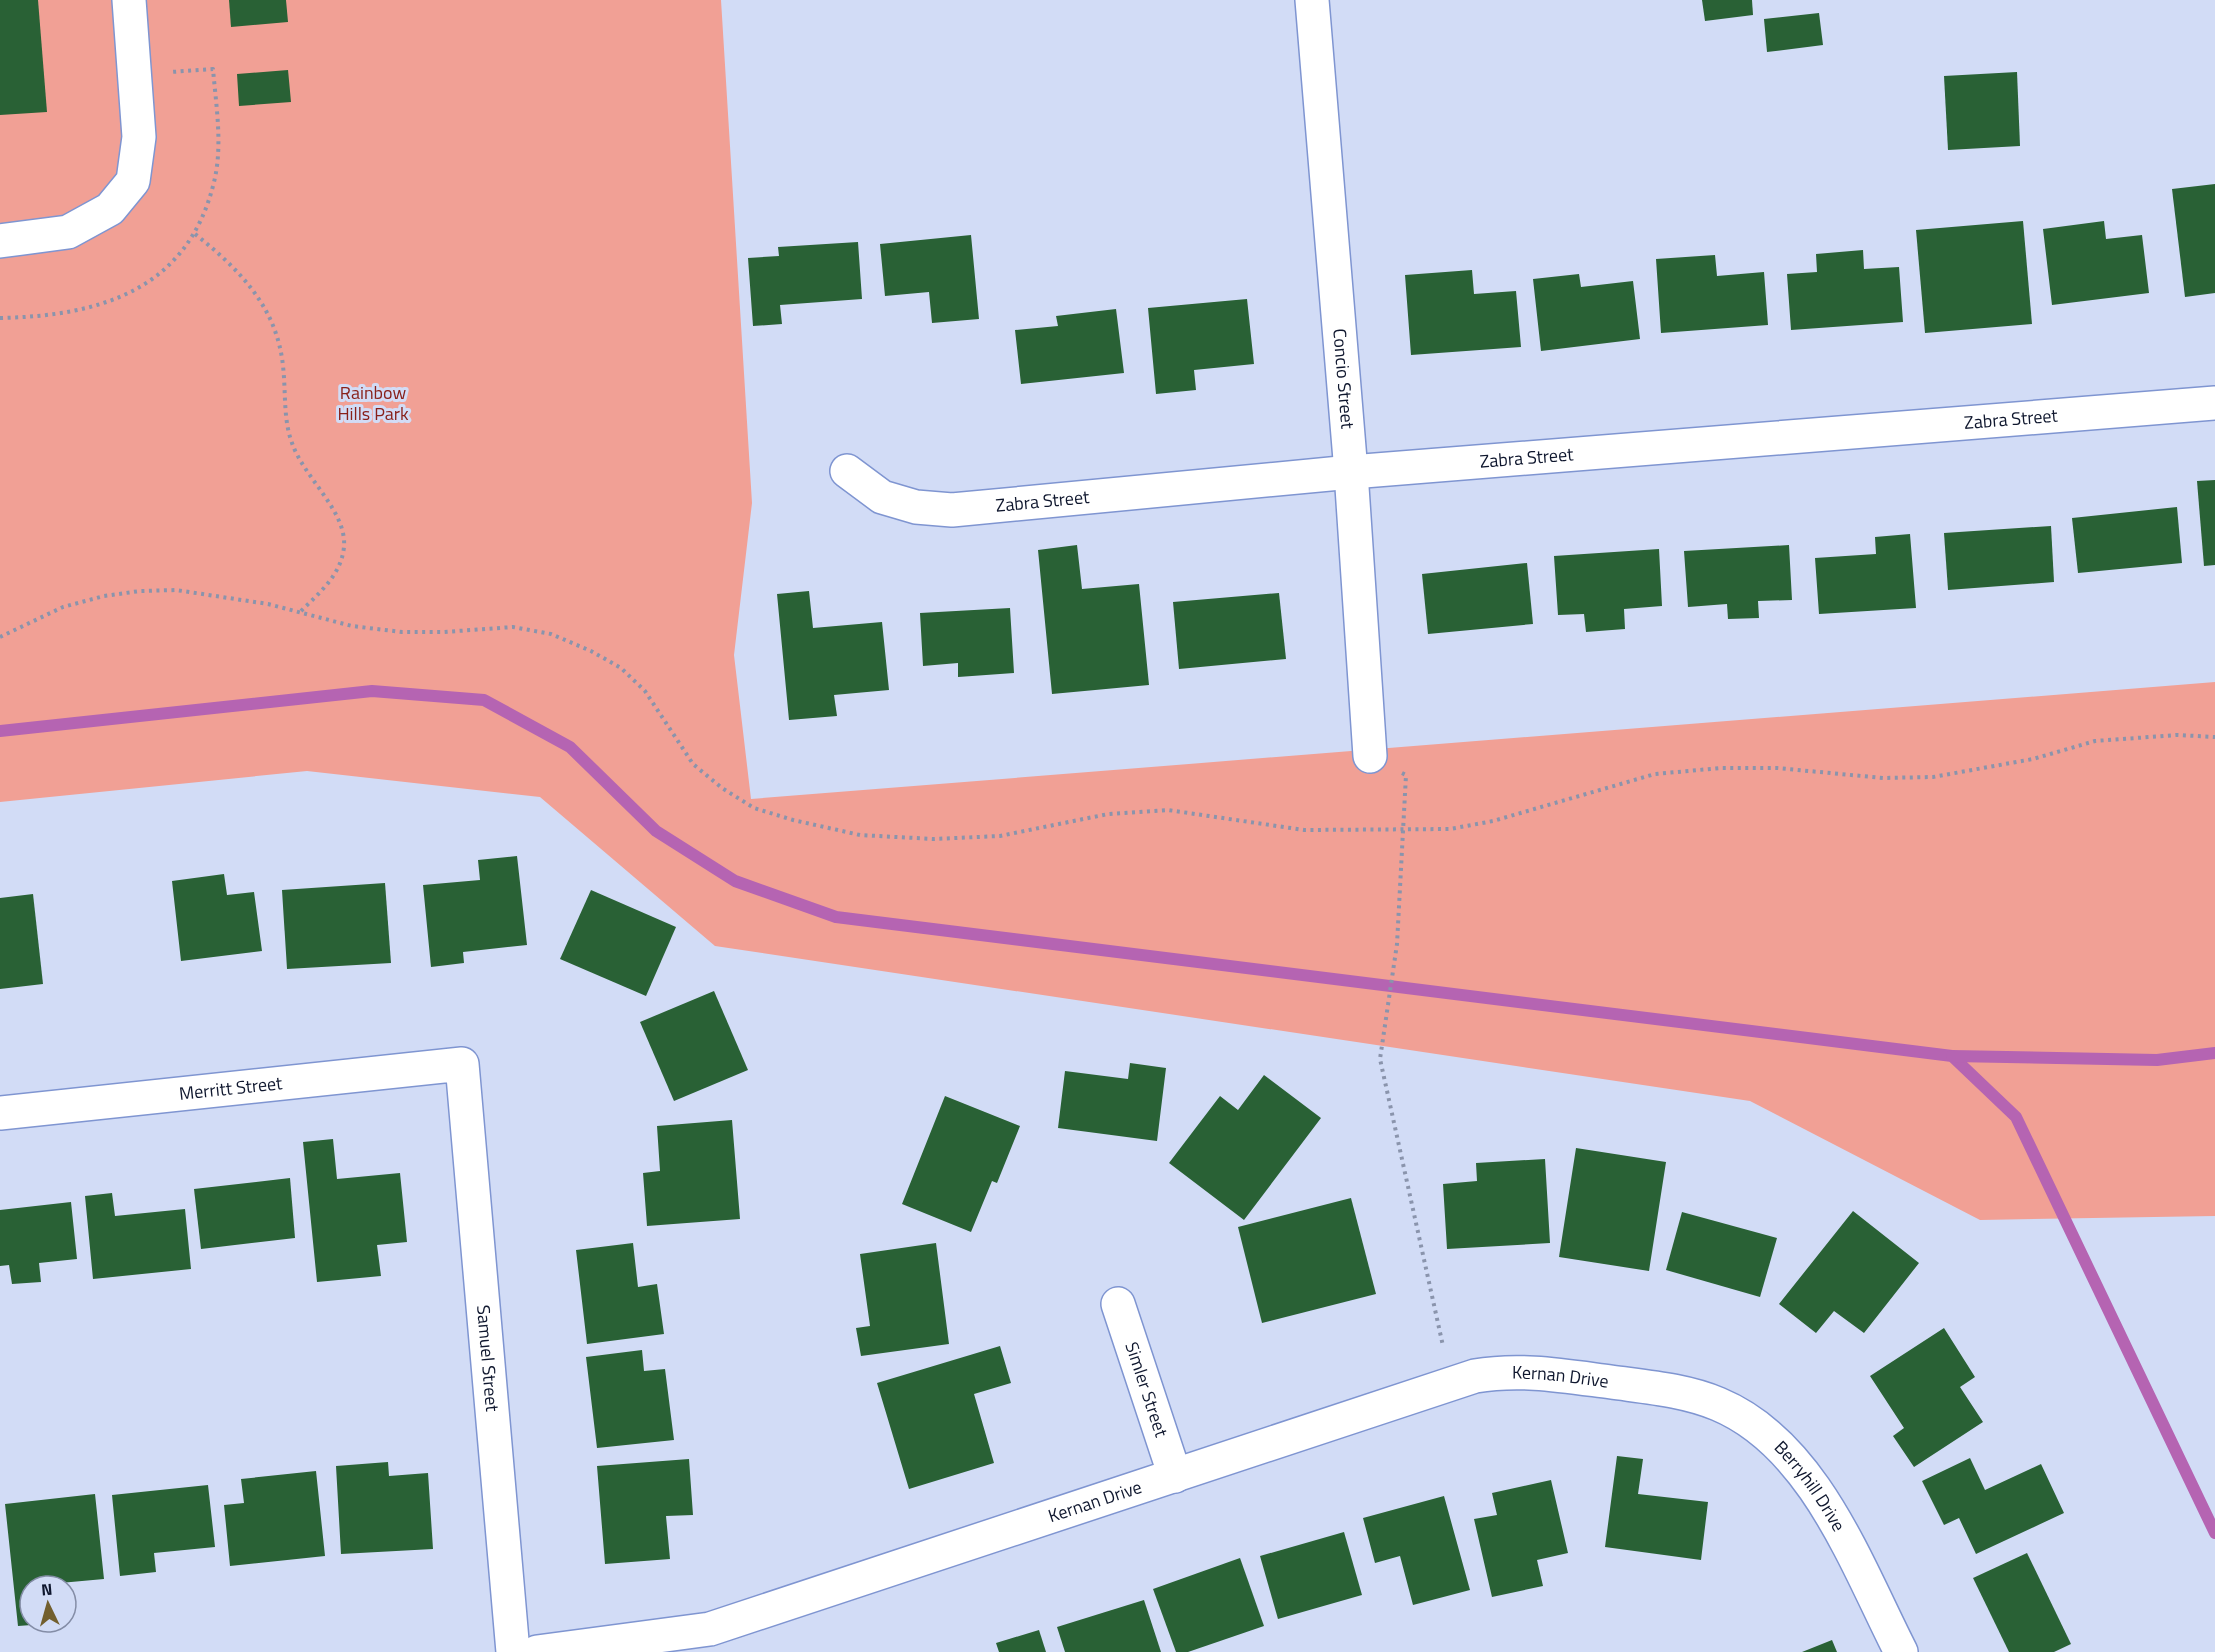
<svg xmlns="http://www.w3.org/2000/svg" width="2215" height="1652" viewBox="0 0 2215 1652" font-family="'Titillium Web',sans-serif">
	<style>
		.green { fill: #f1a095 }
		.lines { fill: none; stroke-linecap: round; stroke-linejoin: round }
		.stream { stroke: #b564b2; stroke-width: 12 }
		.building { fill: #296135 }
		.minor-casing { stroke: #7f95d1; stroke-width: 36 }
		.path { stroke: #8a94ac; stroke-width: 4; stroke-dasharray: 3 4.5; stroke-linecap: butt }
		.minor { stroke: #fff; stroke-width: 33 }
		.labels { text-anchor: middle; stroke-width: 6; stroke-linejoin: round; paint-order: stroke }
		.street-label { font-size: 18px; fill: #0f172e; stroke: #d2dcf6 }
		.park-label { font-size: 18px; fill: #88201a; stroke: #d2dcf6 }
	</style>
	<rect width="100%" height="100%" fill="#d2dcf6"/>
	<path class="green" d="M0,0H721L752,503L734,655L751,799L2215,682V1216L1980,1220L1750,1101L715,946L540,797L307,771L0,802Z"/>
	<g class="lines">
		<g class="stream">
			<path d="M0,731L372,691L484,700L570,747L656,831L735,881L836,917L1952,1056L2016,1117L2215,1533"/>
			<path d="M1952,1056L2157,1060L2215,1053"/>
		</g>
	</g>
	<g class="building">
		<path d="M0,0H38L47,112L0,115Z"/>
		<path d="M229,0H286L288,22L231,27Z"/>
		<path d="M1702,0H1752L1753,15L1705,21Z"/>
		<path d="M1819,13L1823,45L1767,52L1764,19Z"/>
		<path d="M288,70L291,102L239,106L237,74Z"/>
		<path d="M2017,72L2020,146L1948,150L1944,76Z"/>
		<path d="M2215,184V293L2185,297L2172,189Z"/>
		<path d="M2023,221L2032,324L1925,333L1916,230Z"/>
		<path d="M2104,221L2106,239L2142,235L2149,293L2052,305L2043,229Z"/>
		<path d="M971,235L979,319L932,323L929,292L885,296L880,244Z"/>
		<path d="M858,242L862,299L780,305L782,324L753,326L748,258L779,256L778,247Z"/>
		<path d="M1863,250L1864,269L1899,267L1903,322L1791,330L1787,274L1817,272L1816,254Z"/>
		<path d="M1715,255L1717,276L1764,272L1768,325L1661,333L1656,259Z"/>
		<path d="M1472,270L1474,294L1516,291L1521,347L1411,355L1405,275Z"/>
		<path d="M1579,274L1581,287L1633,281L1640,339L1541,351L1533,279Z"/>
		<path d="M1247,299L1254,364L1194,370L1196,390L1156,394L1148,308Z"/>
		<path d="M1116,309L1124,373L1021,384L1015,330L1058,326L1056,316Z"/>
		<path d="M2215,480V565L2204,566L2197,481Z"/>
		<path d="M2177,507L2182,563L2078,573L2072,518Z"/>
		<path d="M2051,526L2054,582L1948,590L1944,533Z"/>
		<path d="M1910,534L1916,608L1819,614L1815,558L1876,554L1875,537Z"/>
		<path d="M1077,545L1082,589L1139,584L1149,685L1052,694L1038,550Z"/>
		<path d="M1789,545L1792,600L1758,601L1759,618L1728,619L1727,604L1688,607L1684,551Z"/>
		<path d="M1659,549L1662,606L1624,609L1625,629L1586,632L1584,614L1558,615L1554,556Z"/>
		<path d="M1527,563L1533,624L1428,634L1422,574Z"/>
		<path d="M809,591L813,628L882,622L889,690L834,695L837,716L789,720L777,594Z"/>
		<path d="M1279,593L1286,659L1179,669L1173,602Z"/>
		<path d="M1010,608L1014,673L958,677V663L923,666L920,613Z"/>
		<path d="M517,856L527,945L463,952L464,963L431,967L423,885L480,880L478,860Z"/>
		<path d="M224,874L227,895L254,892L262,951L181,961L172,881Z"/>
		<path d="M385,883L391,963L287,969L282,890Z"/>
		<path d="M591,890L676,927L646,996L560,959Z"/>
		<path d="M33,894L43,984L0,989V898Z"/>
		<path d="M714,991L748,1070L674,1101L640,1022Z"/>
		<path d="M1130,1063L1166,1068L1157,1141L1058,1128L1065,1071L1128,1079Z"/>
		<path d="M1264,1075L1321,1118L1244,1220L1169,1163L1220,1096L1238,1110Z"/>
		<path d="M945,1096L1020,1126L997,1183L992,1181L971,1232L902,1204Z"/>
		<path d="M732,1120L740,1219L647,1226L643,1173L660,1171L657,1126Z"/>
		<path d="M333,1139L337,1179L400,1173L407,1242L377,1245L381,1276L317,1282L303,1142Z"/>
		<path d="M1576,1148L1666,1162L1649,1271L1559,1257Z"/>
		<path d="M1545,1159L1550,1243L1447,1249L1443,1184L1477,1181L1476,1163Z"/>
		<path d="M290,1178L295,1238L201,1249L194,1189Z"/>
		<path d="M112,1193L115,1216L185,1209L191,1269L93,1279L85,1196Z"/>
		<path d="M1351,1198L1376,1294L1262,1323L1238,1227Z"/>
		<path d="M71,1202L77,1259L39,1263L41,1282L12,1284L9,1265L0,1266V1210Z"/>
		<path d="M1853,1211L1919,1263L1864,1333L1834,1311L1816,1333L1779,1304Z"/>
		<path d="M1682,1212L1777,1238L1760,1297L1666,1270Z"/>
		<path d="M633,1243L638,1287L657,1284L664,1334L587,1344L576,1250Z"/>
		<path d="M936,1243L949,1344L861,1356L856,1328L870,1326L860,1254Z"/>
		<path d="M1944,1328L1975,1377L1960,1387L1983,1422L1914,1467L1893,1436L1904,1428L1870,1376Z"/>
		<path d="M1000,1346L1011,1383L974,1394L994,1463L909,1489L877,1383Z"/>
		<path d="M642,1350L644,1371L665,1369L674,1440L597,1448L586,1357Z"/>
		<path d="M1617,1456L1643,1459L1638,1494L1708,1502L1701,1560L1605,1547Z"/>
		<path d="M1970,1458L1985,1490L2041,1464L2064,1513L1976,1554L1959,1518L1944,1525L1922,1481Z"/>
		<path d="M689,1459L693,1515L666,1516L670,1559L605,1564L597,1466Z"/>
		<path d="M388,1462L389,1476L428,1473L433,1549L341,1554L336,1466Z"/>
		<path d="M316,1471L325,1556L230,1566L224,1505L244,1503L241,1479Z"/>
		<path d="M1551,1480L1568,1553L1537,1560L1543,1586L1492,1597L1474,1519L1497,1515L1492,1493Z"/>
		<path d="M208,1485L215,1547L154,1553L156,1572L120,1576L112,1495Z"/>
		<path d="M95,1494L104,1579L60,1583V1586H30V1622L45,1624L18,1626L5,1504Z"/>
		<path d="M1444,1496L1470,1590L1413,1605L1400,1556L1375,1563L1363,1518Z"/>
		<path d="M1344,1532L1362,1595L1278,1619L1260,1556Z"/>
		<path d="M2027,1553L2071,1644L2054,1652H2009L1973,1578Z"/>
		<path d="M1240,1558L1264,1626L1188,1652H1176L1153,1589Z"/>
		<path d="M1144,1600L1161,1652H1065L1057,1627Z"/>
		<path d="M1039,1630L1046,1652H999L996,1643Z"/>
		<path d="M1832,1640L1837,1652H1802Z"/>
	</g>
	<g class="lines">
		<defs>
			<g id="minor">
				<path id="s1" d="M1312,0L1351,472L1370,756"/>
				<path d="M0,241L68,232L110,209L133,181L139,137L129,0"/>
				<path id="s2" d="M847,471L882,497L916,507L952,510L1351,472L2215,403"/>
				<path id="s3" d="M0,1113L462,1064L513,1652"/>
				<path id="s4" d="M1118,1304L1175,1476"/>
				<path id="s5" d="M537,1652L710,1629L1475,1376C1521,1368 1565,1376 1611,1382C1647,1387 1685,1390 1718,1404C1814,1444 1857,1566 1901,1652"/>
			</g>
		</defs>
		<use href="#minor" class="minor-casing"/>
		<g class="path">
			<path d="M195,234C239,269 277,307 283,366C286,392 283,419 292,443C304,478 347,511 344,547C341,576 318,594 299,613"/>
			<path d="M0,318C100,316 188,290 214,182C223,146 216,105 213,69L171,72"/>
			<path d="M0,637L63,607L104,596L140,591L176,590L268,604L352,626L402,632H444L513,627L551,634L591,651L621,668L645,691L693,764L722,788L754,808L793,820L860,835L933,839L1000,836L1108,814L1168,810L1304,830L1450,829L1493,821L1655,774L1721,768H1777L1883,778L1933,777L2033,759L2095,741L2177,735L2215,737"/>
			<path d="M1402,773L1406,775L1397,944L1380,1059L1443,1346"/>
		</g>
		<use href="#minor" class="minor"/>
	</g>
	<g class="labels">
		<g class="street-label">
			<text dy="6" stroke="none"><textPath href="#s1" startOffset="380">Concio Street</textPath></text>
			<text dy="6" stroke="none"><textPath href="#s2" startOffset="1178">Zabra Street</textPath></text>
			<text dy="6" stroke="none"><textPath href="#s2" startOffset="692">Zabra Street</textPath></text>
			<text dy="6" stroke="none"><textPath href="#s2" startOffset="206">Zabra Street</textPath></text>
			<text dy="6" stroke="none"><textPath href="#s3" startOffset="232">Merritt Street</textPath></text>
			<text dy="6" stroke="none"><textPath href="#s3" startOffset="760">Samuel Street</textPath></text>
			<text dy="6" stroke="none"><textPath href="#s5" startOffset="1066">Kernan Drive</textPath></text>
			<text dy="6" stroke="none"><textPath href="#s4" startOffset="90">Simler Street</textPath></text>
			<text dy="6" stroke="none"><textPath href="#s5" startOffset="1352">Berryhill Drive</textPath></text>
			<text dy="6" stroke="none"><textPath href="#s5" startOffset="580">Kernan Drive</textPath></text>
		</g>
		<g class="park-label">
			<text x="373" y="399">Rainbow<tspan x="373" dy="21">Hills Park</tspan></text>
		</g>
	</g>
	<g transform="translate(48 1604) rotate(355)"><circle r="28" fill="#d2dcf6" stroke="#848da6" stroke-width="1.5"/>
	<path d="M0-4.5L10 22L0 15L-10 22Z" fill="#725f2e"/>
	<text y="-9" font-size="16" font-weight="bold" text-anchor="middle" fill="#0f172e">N</text>
	</g>
</svg>
